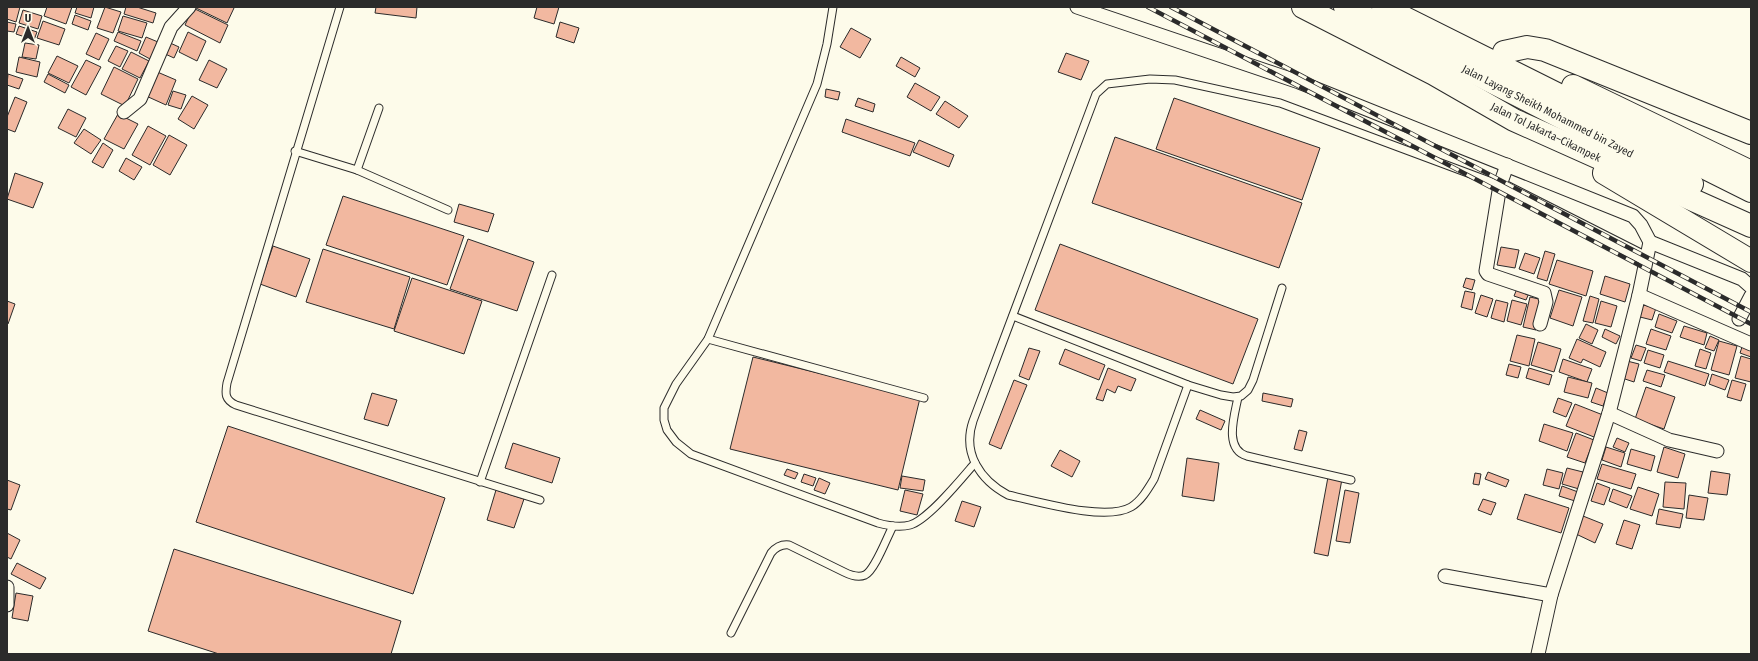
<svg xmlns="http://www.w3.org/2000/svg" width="1758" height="661" viewBox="0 0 1758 661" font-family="'Fira Sans Condensed',sans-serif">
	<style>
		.building { fill: #f2b8a0; stroke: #2b2b2b }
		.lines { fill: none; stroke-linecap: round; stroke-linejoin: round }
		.service-casing { stroke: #2b2b2b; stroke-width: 9 }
		.minor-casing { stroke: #2b2b2b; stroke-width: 15 }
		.motorway-casing { stroke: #2b2b2b; stroke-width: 24 }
		.service { stroke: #fdfbea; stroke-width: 7 }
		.minor { stroke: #fdfbea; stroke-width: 13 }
		.motorway { stroke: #fdfbea; stroke-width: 22 }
		.rail-casing { stroke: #2b2b2b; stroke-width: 4.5 }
		.rail { stroke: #fdfbea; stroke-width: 3; stroke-dasharray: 9; stroke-linecap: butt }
		.labels { text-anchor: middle; stroke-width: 3; stroke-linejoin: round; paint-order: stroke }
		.street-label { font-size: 11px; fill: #2b2b2b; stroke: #fdfbea }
	</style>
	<rect width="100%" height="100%" fill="#fdfbea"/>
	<g class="building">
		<path d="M7,7H20L16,22L7,19Z"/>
		<path d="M47,7H72L66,24L44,16Z"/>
		<path d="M77,7H94L91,18L75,13Z"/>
		<path d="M105,7L121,12L113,33L97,28Z"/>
		<path d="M126,7H137L156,13L153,23L124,14Z"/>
		<path d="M197,7H232L234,8L227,23L196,8Z"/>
		<path d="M376,7H417L416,18L375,13Z"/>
		<path d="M537,7H559L554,24L534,18Z"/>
		<path d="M193,8L228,25L220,43L185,25Z"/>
		<path d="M23,10L42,16L38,29L19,23Z"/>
		<path d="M75,15L91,21L88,30L72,24Z"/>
		<path d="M123,16L147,23L142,38L118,31Z"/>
		<path d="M43,21L65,29L59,45L37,38Z"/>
		<path d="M7,22L16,24L14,32L7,31Z"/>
		<path d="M560,22L579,28L574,43L556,37Z"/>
		<path d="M19,26L37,32L34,40L16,34Z"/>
		<path d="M851,28L871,39L860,58L840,47Z"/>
		<path d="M118,32L141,41L137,51L114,41Z"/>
		<path d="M188,32L206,41L197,61L179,52Z"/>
		<path d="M96,33L109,39L99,60L86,54Z"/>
		<path d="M146,37L158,42L150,59L139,53Z"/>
		<path d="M168,42L179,47L174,58L163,53Z"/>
		<path d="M25,43L39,45L36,59L22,57Z"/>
		<path d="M116,46L128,51L120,67L108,61Z"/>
		<path d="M131,52L149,61L140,78L122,69Z"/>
		<path d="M1066,53L1089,61L1081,80L1058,72Z"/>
		<path d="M57,56L78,66L69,83L48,73Z"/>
		<path d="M19,57L40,62L37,77L16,72Z"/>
		<path d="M901,57L920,68L915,77L896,66Z"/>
		<path d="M86,60L101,67L86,95L71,87Z"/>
		<path d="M209,60L227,69L217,88L199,80Z"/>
		<path d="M114,67L138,79L125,106L101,94Z"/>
		<path d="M155,71L176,80L166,105L144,95Z"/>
		<path d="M8,74L23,79L19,89L7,85Z"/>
		<path d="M48,74L69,85L65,93L44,82Z"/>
		<path d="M915,83L940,97L931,111L907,97Z"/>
		<path d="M826,89L840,92L838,100L825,97Z"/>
		<path d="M173,91L186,95L181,109L168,105Z"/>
		<path d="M192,96L208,105L194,129L178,119Z"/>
		<path d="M15,97L27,102L15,132L7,129V117Z"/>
		<path d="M858,98L875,104L873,112L855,106Z"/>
		<path d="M1174,98L1320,148L1302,200L1156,149Z"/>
		<path d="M945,101L968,116L959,128L936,114Z"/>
		<path d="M68,109L86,118L76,137L58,128Z"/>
		<path d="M118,114L138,124L124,149L104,139Z"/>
		<path d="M846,119L915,143L910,156L842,132Z"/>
		<path d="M148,126L166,136L150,165L132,155Z"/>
		<path d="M84,129L101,140L91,154L74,143Z"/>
		<path d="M169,135L187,145L170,175L153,165Z"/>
		<path d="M1115,137L1302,203L1279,268L1092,203Z"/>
		<path d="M919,140L954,155L949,167L913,152Z"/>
		<path d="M103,143L113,150L103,168L92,162Z"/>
		<path d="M126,158L142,167L134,180L119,171Z"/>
		<path d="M15,173L43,183L33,208L7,199Z"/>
		<path d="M343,196L464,236L447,285L326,245Z"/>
		<path d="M459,204L494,214L488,232L454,222Z"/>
		<path d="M468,239L534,262L517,311L450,289Z"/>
		<path d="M1060,244L1258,319L1233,384L1035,310Z"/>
		<path d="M273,246L310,259L296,297L260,284Z"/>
		<path d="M1501,247L1519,250L1515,268L1497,265Z"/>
		<path d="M323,249L410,277L394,329L306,302Z"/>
		<path d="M1545,251L1555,254L1547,281L1537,278Z"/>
		<path d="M1525,253L1540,258L1534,274L1519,269Z"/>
		<path d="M1557,260L1593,271L1586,296L1549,284Z"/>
		<path d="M1605,276L1630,284L1625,302L1600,294Z"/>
		<path d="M412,278L482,301L464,354L394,331Z"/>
		<path d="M1466,278L1475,280L1472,290L1463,287Z"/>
		<path d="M1518,286L1530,291L1526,300L1514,296Z"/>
		<path d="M1559,290L1582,297L1573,326L1550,318Z"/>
		<path d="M1465,291L1475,293L1472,310L1461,307Z"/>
		<path d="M1481,295L1493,299L1487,317L1475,313Z"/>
		<path d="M1590,296L1599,299L1593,323L1583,321Z"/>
		<path d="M1530,297L1543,300L1536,330L1523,327Z"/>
		<path d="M1496,300L1508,303L1504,322L1491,318Z"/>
		<path d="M1512,300L1527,304L1521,325L1507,321Z"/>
		<path d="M7,301L15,304L8,324H7Z"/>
		<path d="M1601,301L1617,306L1611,327L1595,323Z"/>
		<path d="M1643,305L1656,308L1652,320L1640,317Z"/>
		<path d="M1659,314L1677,321L1672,333L1655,327Z"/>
		<path d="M1586,324L1598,330L1592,344L1579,338Z"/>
		<path d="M1684,326L1707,333L1704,345L1680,337Z"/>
		<path d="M1605,329L1620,336L1616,344L1602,337Z"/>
		<path d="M1651,329L1671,336L1666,350L1646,344Z"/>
		<path d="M1517,335L1535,339L1529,366L1510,361Z"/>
		<path d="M1710,336L1719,340L1714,351L1705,348Z"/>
		<path d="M1577,339L1606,352L1600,367L1583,359L1581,363L1569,358Z"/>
		<path d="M1719,341L1737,346L1729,375L1711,370Z"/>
		<path d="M1538,342L1561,349L1554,372L1531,365Z"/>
		<path d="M1743,344L1751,347V357L1740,353Z"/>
		<path d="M1636,345L1646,348L1641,361L1631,358Z"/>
		<path d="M1029,348L1040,351L1029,380L1019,376Z"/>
		<path d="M1065,349L1105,365L1099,380L1059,364Z"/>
		<path d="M1700,349L1711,353L1706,369L1695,366Z"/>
		<path d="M1648,350L1664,355L1660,368L1644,363Z"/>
		<path d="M1741,356L1751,359V382L1735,378Z"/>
		<path d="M753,357L920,398L898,490L730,449Z"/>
		<path d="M1563,359L1592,369L1587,382L1559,372Z"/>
		<path d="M1627,361L1639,364L1634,382L1622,378Z"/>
		<path d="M1668,361L1709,374L1705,386L1664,372Z"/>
		<path d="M1509,364L1521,367L1518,378L1506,375Z"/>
		<path d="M1108,368L1136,379L1131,391L1118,386L1115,393L1107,389L1103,401L1096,399Z"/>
		<path d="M1529,368L1552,375L1549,385L1526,378Z"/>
		<path d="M1647,370L1665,375L1661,387L1643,381Z"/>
		<path d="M1712,374L1729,380L1725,390L1709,384Z"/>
		<path d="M1568,377L1592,383L1588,398L1564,392Z"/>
		<path d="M1014,380L1027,385L1001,449L989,444Z"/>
		<path d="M1732,380L1746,384L1741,401L1727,397Z"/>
		<path d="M1646,387L1675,397L1664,429L1635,419Z"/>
		<path d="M1596,388L1608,393L1603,406L1591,402Z"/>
		<path d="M372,393L397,400L388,426L364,419Z"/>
		<path d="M1263,393L1293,399L1291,407L1262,401Z"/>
		<path d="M1558,398L1572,403L1566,417L1553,412Z"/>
		<path d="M1575,404L1603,415L1594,437L1566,426Z"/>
		<path d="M1200,410L1225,421L1221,430L1196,419Z"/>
		<path d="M1544,424L1573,433L1567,451L1539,441Z"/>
		<path d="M228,426L445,498L413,594L196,522Z"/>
		<path d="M1299,430L1307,432L1302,451L1294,449Z"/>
		<path d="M1576,433L1594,440L1585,463L1567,457Z"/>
		<path d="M1617,438L1629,443L1625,452L1613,447Z"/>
		<path d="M513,443L560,458L552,483L505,468Z"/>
		<path d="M1606,447L1625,453L1621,467L1602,460Z"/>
		<path d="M1664,447L1685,454L1678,478L1657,472Z"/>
		<path d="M1631,449L1655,456L1651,471L1627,464Z"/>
		<path d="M1060,450L1080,461L1072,477L1051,466Z"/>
		<path d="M1187,458L1219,463L1214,501L1182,496Z"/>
		<path d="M1602,464L1636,474L1631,489L1597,479Z"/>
		<path d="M1567,468L1583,472L1579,489L1562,484Z"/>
		<path d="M787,469L798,473L795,479L784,475Z"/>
		<path d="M1547,469L1563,473L1559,489L1543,485Z"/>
		<path d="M1711,471L1730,474L1727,495L1708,493Z"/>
		<path d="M1488,472L1509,480L1506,487L1485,479Z"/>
		<path d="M1475,473L1481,474L1479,485L1473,484Z"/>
		<path d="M804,474L816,478L813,486L801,482Z"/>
		<path d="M902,476L925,480L923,491L900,488Z"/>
		<path d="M1328,477L1342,479L1328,556L1314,553Z"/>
		<path d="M819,478L830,483L825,494L814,490Z"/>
		<path d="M7,480L20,485L11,510L7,509Z"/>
		<path d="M1665,482L1686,483L1684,509L1663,507Z"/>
		<path d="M1597,483L1610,488L1604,505L1591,501Z"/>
		<path d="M1562,486L1578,492L1575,501L1559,496Z"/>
		<path d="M1638,487L1659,494L1652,516L1630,509Z"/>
		<path d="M1613,489L1632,496L1627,508L1609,501Z"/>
		<path d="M496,490L524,499L514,528L487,520Z"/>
		<path d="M905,490L923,494L917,515L900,511Z"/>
		<path d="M1345,490L1359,493L1350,543L1336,541Z"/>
		<path d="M1525,494L1569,508L1561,533L1517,519Z"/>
		<path d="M1689,495L1708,498L1704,520L1686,518Z"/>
		<path d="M1483,499L1496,503L1491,515L1478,510Z"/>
		<path d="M962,501L981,507L974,527L955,521Z"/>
		<path d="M1659,509L1683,514L1680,528L1656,524Z"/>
		<path d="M1583,516L1603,524L1595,543L1576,534Z"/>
		<path d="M1624,520L1640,525L1632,549L1616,544Z"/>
		<path d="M7,533L20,540L11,559L7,557Z"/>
		<path d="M174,549L401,621L391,654H219L148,631Z"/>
		<path d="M17,563L46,578L40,589L11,574Z"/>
		<path d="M16,593L33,596L28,621L12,618Z"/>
	</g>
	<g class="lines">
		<defs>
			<g id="service">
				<path d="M340,7L227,383C225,394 225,400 236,405L540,500"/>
				<path d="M833,7L827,44L817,84L708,339L676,384L664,408V420L667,430L676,442L691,454L878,523C889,526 899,528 910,525C928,520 962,478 975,463"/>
				<path d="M295,151L357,170L448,210"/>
				<path d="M357,170L379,108"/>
				<path d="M1013,316L1188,385L1221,395L1233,397L1241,396L1248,390L1253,380L1282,288"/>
				<path d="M708,339L924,398"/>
				<path d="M1188,385L1154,479C1148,489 1141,501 1131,507C1105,522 1037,501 1008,495C980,480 962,453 973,421L1096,94L1107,84L1150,79L1175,80L1280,103L1500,185"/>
				<path d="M1238,397C1235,414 1223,449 1247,456L1351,480"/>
				<path d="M480,482L552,275"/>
				<path d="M731,633L771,553C776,547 781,544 789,545L844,572C850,575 858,578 865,575C875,570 887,537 893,526"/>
			</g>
			<g id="minor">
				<path d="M1077,7L1299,82L1633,216L1641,225L1650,242L1639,295L1609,413L1551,595L1538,654"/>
				<path d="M124,112L140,99L171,27L189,7"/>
				<path d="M1507,165L1500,185L1486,271L1488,274L1544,293L1546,302L1540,324"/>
				<path d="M1500,185L1646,259"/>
				<path d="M1650,242L1742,279L1751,287"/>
				<path d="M1639,295L1751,344"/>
				<path d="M1739,319L1751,296"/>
				<path d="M1609,413L1669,440L1717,451"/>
				<path d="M1445,576L1551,595"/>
				<path d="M7,587V605"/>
			</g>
			<g id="motorway">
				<path d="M1303,7L1434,74L1514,120L1751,226"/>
				<path d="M1345,7L1692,184"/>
				<path d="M1383,7L1751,191"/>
				<path d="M1504,52L1527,47L1545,50L1751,133"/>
				<path d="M1573,86L1751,172"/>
				<path d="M1604,173L1751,261"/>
			</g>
		</defs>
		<use href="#service" class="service-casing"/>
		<use href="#minor" class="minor-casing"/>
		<use href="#motorway" class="motorway-casing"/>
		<use href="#service" class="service"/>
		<use href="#minor" class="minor"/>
		<use href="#motorway" class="motorway"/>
		<defs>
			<g id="rail">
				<path d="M1148,7L1751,324"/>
				<path d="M1171,7L1751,312"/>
			</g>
		</defs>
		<use href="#rail" class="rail-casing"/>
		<use href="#rail" class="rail"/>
	</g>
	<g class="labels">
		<g class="street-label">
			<text transform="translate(1548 111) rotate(27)" y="4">Jalan Layang Sheikh Mohammed bin Zayed</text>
			<text transform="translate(1546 132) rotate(26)" y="4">Jalan Tol Jakarta–Cikampek</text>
		</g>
	</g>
	<rect width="1758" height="661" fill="none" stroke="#2b2b2b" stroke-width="16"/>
	<g transform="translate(28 28)" stroke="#fdfbea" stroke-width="3" paint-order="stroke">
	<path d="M0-3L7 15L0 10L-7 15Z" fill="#2b2b2b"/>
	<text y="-6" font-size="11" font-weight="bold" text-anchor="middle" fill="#2b2b2b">U</text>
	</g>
</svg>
